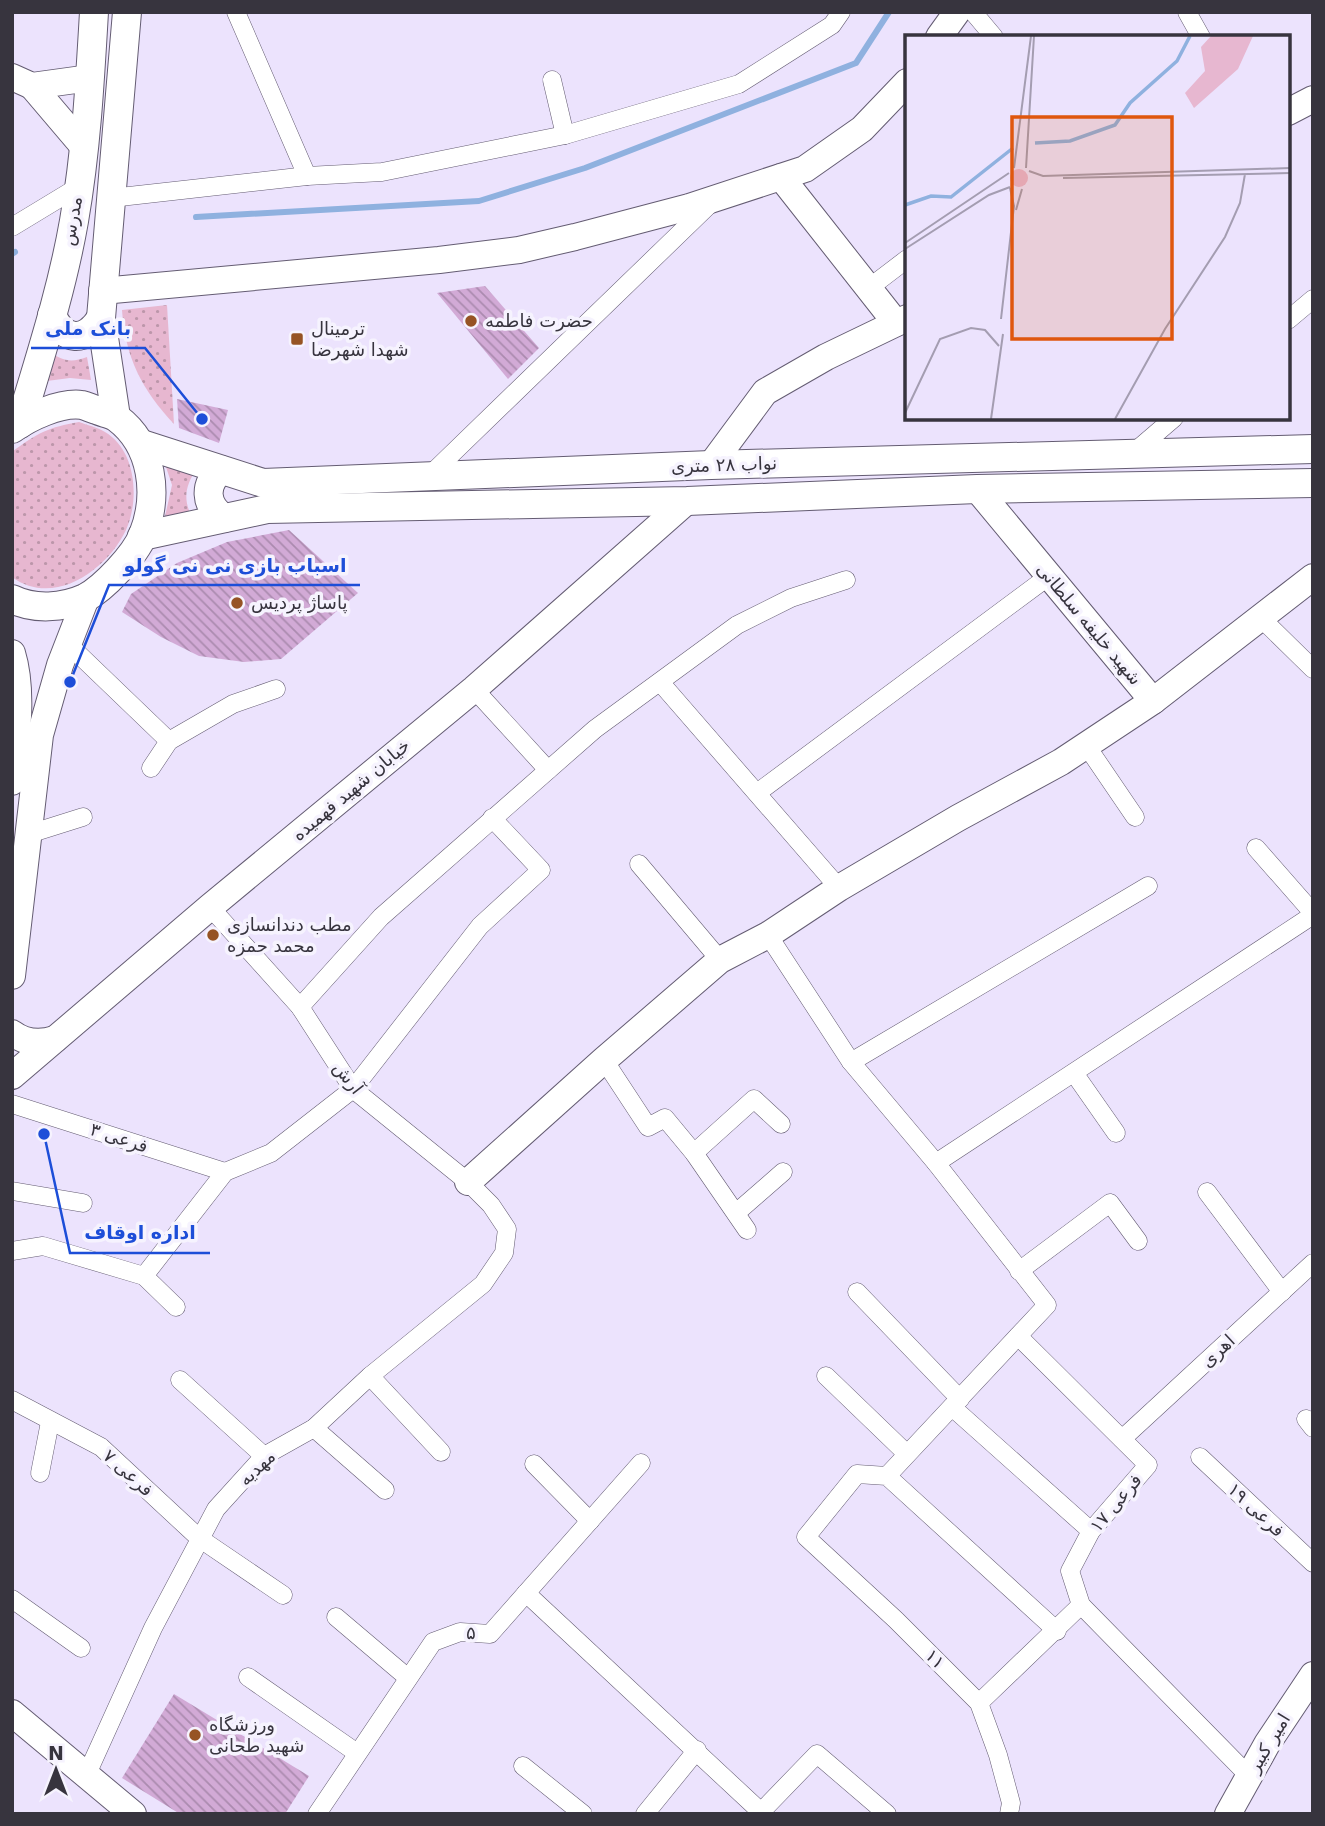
<svg xmlns="http://www.w3.org/2000/svg" width="1325" height="1826" viewBox="0 0 1325 1826" font-family="'DejaVu Sans','Noto Naskh Arabic',sans-serif">
	<style>
		.grass { fill: url(#grass-dots) }
		.lines { fill: none; stroke-linecap: round; stroke-linejoin: round }
		.stream { stroke: #8fb1df; stroke-width: 6 }
		.building { fill: url(#building-back-hatch) }
		.street-casing { stroke: #645c72; stroke-width: 19 }
		.secondary-casing { stroke: #645c72; stroke-width: 28 }
		.primary-casing { stroke: #645c72; stroke-width: 30 }
		.street { stroke: #fff; stroke-width: 18 }
		.secondary { stroke: #fff; stroke-width: 26 }
		.primary { stroke: #fff; stroke-width: 28 }
		.poi-dot { fill: #965324; stroke: #f6f3fe; stroke-width: 2.5 }
		.labels { text-anchor: middle; stroke-width: 7; stroke-linejoin: round; paint-order: stroke }
		.street-label { font-size: 18px; fill: #37343e; stroke: #f6f3fe }
		.poi-label { font-size: 18px; fill: #37343e; stroke: #f6f3fe; text-anchor: start }
		.inset-river { fill: none; stroke: #8fb1df; stroke-width: 3.5 }
		.inset-road { fill: none; stroke: #a49db1; stroke-width: 2 }
		.view { fill: #df570e; fill-opacity: 0.15; stroke: #df570e; stroke-width: 3.5 }
		.inset-edge { fill: none; stroke: #37343e; stroke-width: 3.5 }
		.leader { fill: none; stroke: #1d4ed8; stroke-width: 2.5 }
		.callout-dot { fill: #1d4ed8; stroke: #f6f3fe; stroke-width: 2.5 }
		.callout-label { font-size: 19px; text-anchor: middle; font-weight: bold; fill: #1d4ed8; stroke: #f6f3fe; stroke-width: 7; stroke-linejoin: round; paint-order: stroke }
	</style>
	<defs>
		<pattern id="grass-dots" width="8" height="8" patternUnits="userSpaceOnUse" patternTransform="scale(1.75)"><rect width="8" height="8" fill="#e7b7d0"/><path d="M2 2h.1M6 6h.1" fill="none" stroke="#bc96aa" stroke-width="1.8" stroke-linecap="round"/></pattern>
		<pattern id="building-back-hatch" width="6" height="6" patternUnits="userSpaceOnUse" patternTransform="scale(1.75)"><rect width="6" height="6" fill="#d2aad6"/><path d="M-1 5l2 2M0 0l6 6M5-1l2 2" fill="none" stroke="#ab8baf"/></pattern>
	</defs>
	<rect width="100%" height="100%" fill="#ece3fd"/>
	<g class="grass">
		<path d="M167,305L174,424C142,390 125,357 122,310Z"/>
		<path d="M49,351C62,361 71,363 87,357L91,380L70,378L39,382Z"/>
		<path d="M79,422C87,425 97,427 105,432C136,450 140,499 126,530C107,570 54,608 12,577V452C37,433 49,427 79,422Z"/>
		<path d="M165,464L196,470C185,486 183,500 192,517L164,521L172,485Z"/>
	</g>
	<g class="lines">
		<g class="stream">
			<path d="M196,217L479,201L585,168L856,63L889,12"/>
			<path d="M12,254L15,252"/>
		</g>
	</g>
	<g class="building">
		<path d="M485,286L539,348L508,379L437,293Z"/>
		<path d="M177,399L228,410L219,443L179,428Z"/>
		<path d="M289,530L358,593L281,659L244,662L199,656L161,637L122,612L131,594L177,563L227,542Z"/>
		<path d="M174,1694L309,1776L285,1814H180L122,1778Z"/>
	</g>
	<g class="lines">
		<defs>
			<g id="street">
				<path d="M236,12L307,176"/>
				<path d="M973,12L994,37"/>
				<path d="M1187,12L1201,37"/>
				<path d="M552,80L565,135"/>
				<path d="M111,198L307,176L382,172L565,135L739,84L832,25L841,12"/>
				<path d="M12,227L78,187"/>
				<path d="M869,288L907,259"/>
				<path d="M1288,320L1313,299"/>
				<path d="M1132,454L1174,418"/>
				<path d="M429,476L711,203"/>
				<path d="M1261,618L1313,669"/>
				<path d="M68,644L169,741"/>
				<path d="M660,682L839,888"/>
				<path d="M474,689L548,770"/>
				<path d="M1086,745L1135,817"/>
				<path d="M151,768L169,741L233,704L276,689"/>
				<path d="M757,793L1049,576"/>
				<path d="M29,834L83,817"/>
				<path d="M1256,848L1313,913"/>
				<path d="M639,864L720,960"/>
				<path d="M768,935L851,1062L936,1163L1047,1305L887,1476"/>
				<path d="M300,1007L381,917L595,729L737,625L791,598L846,580"/>
				<path d="M604,1060L648,1127L665,1118L694,1153L747,1230"/>
				<path d="M851,1062L1148,886"/>
				<path d="M1074,1073L1116,1133"/>
				<path d="M12,1104L225,1172"/>
				<path d="M694,1153L754,1099L781,1124"/>
				<path d="M936,1163L1313,915"/>
				<path d="M12,1191L83,1203"/>
				<path d="M1207,1192L1282,1292"/>
				<path d="M736,1213L783,1172"/>
				<path d="M12,1251L43,1246L144,1276L176,1307"/>
				<path d="M1019,1271L1110,1203L1138,1241"/>
				<path d="M144,1276L225,1172L271,1153L353,1089L480,926L541,870L492,818"/>
				<path d="M857,1292L960,1399"/>
				<path d="M1018,1336L1148,1465L1091,1531L1070,1571L1081,1605L1249,1776"/>
				<path d="M370,1376L441,1452"/>
				<path d="M826,1376L907,1454"/>
				<path d="M180,1380L264,1456"/>
				<path d="M12,1400L101,1447L199,1538L283,1595"/>
				<path d="M952,1407L1091,1531"/>
				<path d="M1306,1419L1313,1428"/>
				<path d="M314,1428L385,1490"/>
				<path d="M1122,1439L1313,1263"/>
				<path d="M1200,1457L1313,1563"/>
				<path d="M534,1464L590,1521"/>
				<path d="M40,1473L50,1422"/>
				<path d="M526,1593L761,1812"/>
				<path d="M12,1599L81,1648"/>
				<path d="M336,1617L408,1678"/>
				<path d="M248,1677L357,1753"/>
				<path d="M979,1703L1081,1605"/>
				<path d="M523,1766L583,1814"/>
				<path d="M87,1774L153,1628L216,1509L264,1456L314,1428L370,1376L483,1284L504,1253L507,1229L491,1205L468,1182L353,1089L300,1007L210,907"/>
				<path d="M317,1814L433,1642L460,1632L490,1634L641,1463"/>
				<path d="M645,1814L697,1750"/>
				<path d="M759,1814L817,1754L887,1814"/>
				<path d="M1009,1814L1011,1803L998,1755L979,1703L896,1620L806,1537L857,1474L887,1476L1057,1631"/>
			</g>
			<g id="secondary">
				<path d="M939,37L957,12"/>
				<path d="M12,77L32,86L90,78"/>
				<path d="M32,86L83,146"/>
				<path d="M1288,112L1313,99"/>
				<path d="M781,177L896,323"/>
				<path d="M102,291L439,260L519,250L575,237L689,207L805,169L862,129L907,82"/>
				<path d="M711,465L765,392L826,357L907,318"/>
				<path d="M977,489L1153,701"/>
				<path d="M12,653C24,692 16,742 12,782"/>
				<path d="M12,976L40,735L60,665L86,598"/>
				<path d="M12,1033C25,1043 39,1044 55,1039"/>
				<path d="M12,1076L210,907L474,689L687,501"/>
				<path d="M468,1182L604,1060L720,960L768,935L839,888L958,818L1061,762L1153,701L1313,577"/>
				<path d="M12,1713L133,1814"/>
				<path d="M1228,1814L1267,1744L1313,1675"/>
			</g>
			<g id="primary">
				<path d="M52,315C63,342 86,343 101,318"/>
				<path d="M116,417L101,318L127,12"/>
				<path d="M20,424C40,357 62,290 74,221C86,152 90,82 94,12"/>
				<path d="M12,429C29,417 60,402 82,405C87,406 92,409 97,410C103,413 112,414 117,418C153,445 159,495 143,535C135,555 104,588 85,598C63,608 34,610 12,599"/>
				<path d="M142,444L263,483L711,465L1313,449"/>
				<path d="M221,470C204,484 204,505 224,518"/>
				<path d="M142,536L267,509L687,501L977,489L1313,483"/>
			</g>
		</defs>
		<use href="#street" class="street-casing"/>
		<use href="#secondary" class="secondary-casing"/>
		<use href="#primary" class="primary-casing"/>
		<use href="#street" class="street"/>
		<use href="#secondary" class="secondary"/>
		<use href="#primary" class="primary"/>
	</g>
	<g class="poi-dot">
		<circle cx="471" cy="321" r="7"/>
		<rect x="290" y="332" width="14" height="14" rx="3.5"/>
		<circle cx="237" cy="603" r="7"/>
		<circle cx="213" cy="935" r="7"/>
		<circle cx="195" cy="1735" r="7"/>
	</g>
	<g class="labels">
		<g class="street-label">
			<text transform="translate(72 221) rotate(-80)" y="6">مدرس</text>
			<text transform="translate(724 465) rotate(-2)" y="6">نواب ۲۸ متری</text>
			<text transform="translate(1089 624) rotate(50)" y="6">شهید خلیفه سلطانی</text>
			<text transform="translate(351 790) rotate(-40)" y="6">خیابان شهید فهمیده</text>
			<text transform="translate(348 1078) rotate(52)" y="6">آرش</text>
			<text transform="translate(119 1138) rotate(18)" y="6">فرعی ۳</text>
			<text transform="translate(1218 1351) rotate(-43)" y="6">اهری</text>
			<text transform="translate(257 1468) rotate(-43)" y="6">مهدیه</text>
			<text transform="translate(128 1473) rotate(42)" y="6">فرعی ۷</text>
			<text transform="translate(1116 1503) rotate(-50)" y="6">فرعی ۱۷</text>
			<text transform="translate(1256 1510) rotate(43)" y="6">فرعی ۱۹</text>
			<text transform="translate(471 1633) rotate(1)" y="6">۵</text>
			<text transform="translate(935 1659) rotate(45)" y="6">۱۱</text>
			<text transform="translate(1269 1743) rotate(-59)" y="6">امیر کبیر</text>
		</g>
		<g class="poi-label">
			<text x="485" y="327">حضرت فاطمه</text>
			<text x="311" y="335">ترمینال<tspan x="311" dy="21">شهدا شهرضا</tspan></text>
			<text x="251" y="609">پاساژ پردیس</text>
			<text x="227" y="931">مطب دندانسازی<tspan x="227" dy="21">محمد حمزه</tspan></text>
			<text x="209" y="1731">ورزشگاه<tspan x="209" dy="21">شهید طحانی</tspan></text>
		</g>
	</g>
	<g transform="translate(905 35)">
		<rect width="385" height="385" fill="#ece3fd"/>
		<path d="M105 143a9 9 0 1 1 18 0a9 9 0 1 1-18 0Z" fill="#e7b7d0"/>
		<path d="M306,1H348L333,34L289,73L280,58L300,36L296,12Z" fill="#e7b7d0"/>
		<path class="inset-river" d="M130,108L165,106L210,90L225,68L272,26L285,1M0,170L26,161L46,162L108,113"/>
		<path class="inset-road" d="M109,133L126,1M121,133L129,1M124,136L138,141L385,133M158,143L385,138M111,175L117,154M0,208L104,138M0,214L84,160L105,152M96,284L109,171L105,153M0,378L35,304L66,293L80,295L94,311M86,384L98,299M210,384L260,294L320,202L335,168L340,139"/>
		<path class="view" d="M107,82H267V304H107Z"/>
		<rect width="385" height="385" class="inset-edge"/>
	</g>
	<path class="leader" d="M202 419L145 348H31M70 682L109 585H360M44 1134L70 1253H210"/>
	<g class="callout-dot">
		<circle cx="202" cy="419" r="7"/>
		<circle cx="70" cy="682" r="7"/>
		<circle cx="44" cy="1134" r="7"/>
	</g>
	<g class="callout-label">
		<text x="88" y="335">بانک ملی</text>
		<text x="235" y="572">اسباب بازی نی نی گولو</text>
		<text x="140" y="1239">اداره اوقاف</text>
	</g>
	<rect width="1325" height="1826" fill="none" stroke="#37343e" stroke-width="28"/>
	<g transform="translate(56 1770)" stroke="#f6f3fe" stroke-width="5" paint-order="stroke">
	<path d="M0-5L12 26L0 18L-12 26Z" fill="#37343e"/>
	<text y="-10" font-size="19" font-weight="bold" text-anchor="middle" fill="#37343e">N</text>
	</g>
</svg>
